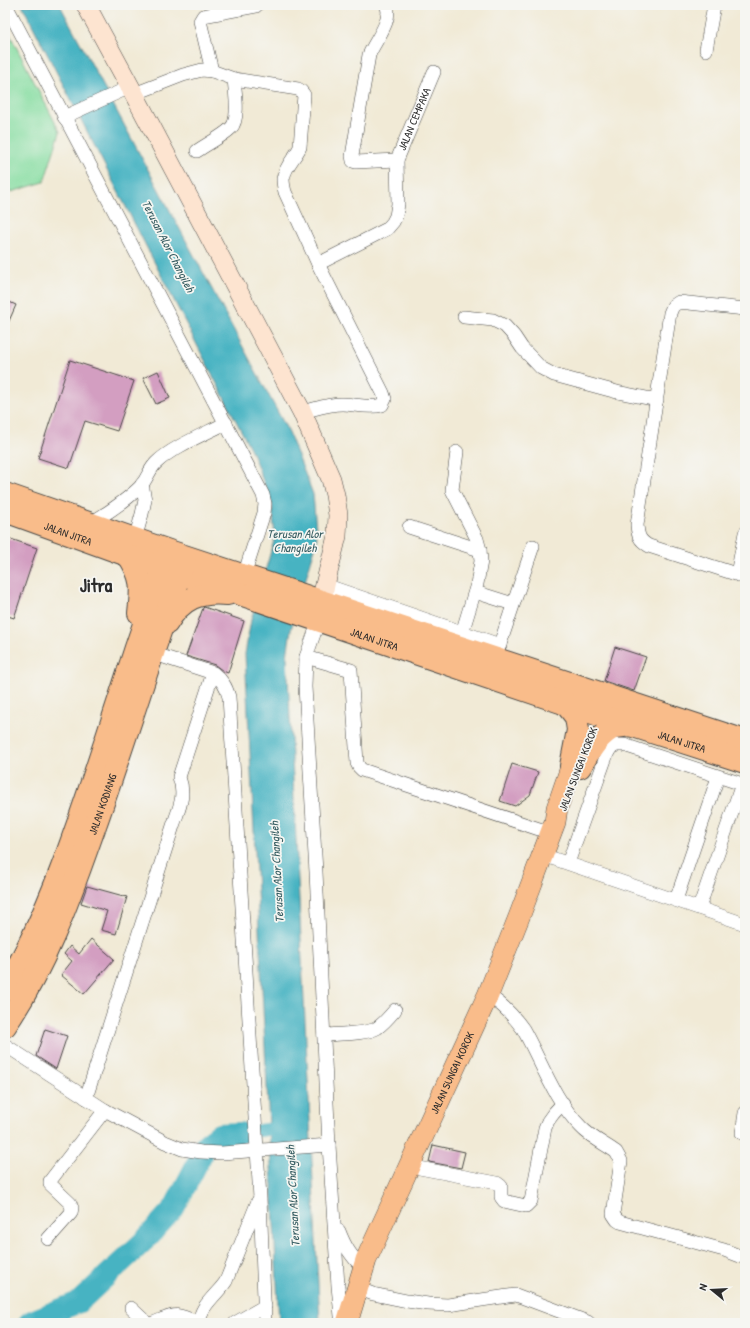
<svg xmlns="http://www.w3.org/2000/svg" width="750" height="1328" viewBox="0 0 750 1328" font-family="'Patrick Hand',sans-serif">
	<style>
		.green { fill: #86dda1; stroke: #588466 }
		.water { fill: #46b3c2; stroke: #386f76 }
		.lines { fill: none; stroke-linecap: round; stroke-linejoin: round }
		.canal { stroke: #46b3c2; stroke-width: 13 }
		.river { stroke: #46b3c2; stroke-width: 22 }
		.building { fill: #d39ec1 }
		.street-casing { stroke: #494845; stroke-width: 14 }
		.secondary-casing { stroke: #494845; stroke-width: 20 }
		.primary-casing { stroke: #494845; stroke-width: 22 }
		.highway-casing { stroke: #494845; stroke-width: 24 }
		.street { stroke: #fff; stroke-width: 13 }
		.secondary { stroke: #fde4d0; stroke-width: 19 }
		.primary { stroke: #f9bc8a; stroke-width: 21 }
		.highway { stroke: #f9bc8a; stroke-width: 22 }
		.labels { text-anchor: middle; stroke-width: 3.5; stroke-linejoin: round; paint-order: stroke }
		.street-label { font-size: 11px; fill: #2b2b2b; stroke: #f6f6f2 }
		.water-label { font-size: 12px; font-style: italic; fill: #345b60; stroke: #f6f6f2 }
		.town-label { font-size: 19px; font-weight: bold; fill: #2b2b2b; stroke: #f6f6f2 }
	</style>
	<rect width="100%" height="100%" fill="#f6f6f2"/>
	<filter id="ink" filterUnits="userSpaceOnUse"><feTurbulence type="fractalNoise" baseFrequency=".025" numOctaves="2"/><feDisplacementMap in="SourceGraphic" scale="8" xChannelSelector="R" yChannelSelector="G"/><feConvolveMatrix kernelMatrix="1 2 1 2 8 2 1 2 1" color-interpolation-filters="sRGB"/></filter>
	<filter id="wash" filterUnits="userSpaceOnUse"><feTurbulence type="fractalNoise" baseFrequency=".012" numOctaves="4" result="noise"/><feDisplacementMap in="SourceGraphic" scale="16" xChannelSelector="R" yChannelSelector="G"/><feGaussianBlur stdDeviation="0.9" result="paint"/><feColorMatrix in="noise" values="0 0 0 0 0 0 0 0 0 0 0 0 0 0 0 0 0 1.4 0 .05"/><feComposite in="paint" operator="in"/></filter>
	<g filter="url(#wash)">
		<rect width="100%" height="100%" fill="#f1ead6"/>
		<path class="green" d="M5,25L60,132L44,182L5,194Z"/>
		<path class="water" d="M22,5H60L289,433L313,494L317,541L291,629L287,657L320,1323H279L245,654L251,620L275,537L272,504L251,450Z"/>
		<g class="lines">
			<path class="canal" d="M240,1133L286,1127"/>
			<g class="river">
				<path d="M206,1144L219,1134L240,1133"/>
				<path d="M29,1323L32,1321L79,1302L145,1240L174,1208L201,1156"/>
			</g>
		</g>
		<g id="blocks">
			<g class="building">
				<path d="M5,300L16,305L5,330Z"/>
				<path d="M70,360L134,381L117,431L85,421L69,468L38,458Z"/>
				<path d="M158,371L170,398L156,404L143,378Z"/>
				<path d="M5,537L37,548L14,618L5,615Z"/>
				<path d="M204,607L244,621L228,673L223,671L215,665L186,656L203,608Z"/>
				<path d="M615,647L646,657L634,691L604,681Z"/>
				<path d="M512,764L538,772L530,795L515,806L500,801Z"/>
				<path d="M87,886L127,897L116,934L101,930L107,911L81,903Z"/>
				<path d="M91,939L114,959L84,994L61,975L72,961L64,954L70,946L79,954Z"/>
				<path d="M45,1029L67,1036L56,1069L36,1056Z"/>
				<path d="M433,1145L465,1152L461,1168L429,1162Z"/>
			</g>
		</g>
	</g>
	<g filter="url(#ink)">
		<use href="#blocks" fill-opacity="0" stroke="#494845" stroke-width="1"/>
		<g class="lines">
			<defs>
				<g id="street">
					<path d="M6,5L263,495L265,504L264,513L244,575"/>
					<path d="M386,5C394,19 374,42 369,55L352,156L353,161L356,162L397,160"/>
					<path d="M706,50L714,5"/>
					<path d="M212,71L200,21L203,16L256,6"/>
					<path d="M134,94L183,75L202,70L212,71L234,79L298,89L301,91L304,95L300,147C295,158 285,166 283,179C283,183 284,188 285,192L318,264L383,393L385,399L382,405C369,409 355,404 342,404C328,404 315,409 302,412"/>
					<path d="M64,117L130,87"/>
					<path d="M197,151C207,144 223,136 231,128C240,119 235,91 234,79"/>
					<path id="s1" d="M318,264L387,229L393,222L396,216L398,204L397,160L434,72"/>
					<path d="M745,309L679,302L673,306L670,313L637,525C638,536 639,540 649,546L745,577"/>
					<path d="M464,317L493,320L505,326L514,336L522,348L541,368L554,375L617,392L657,400"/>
					<path d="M457,452L452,490L477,539L480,550L481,561L477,584L458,646"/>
					<path d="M91,523C109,512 126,501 141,486C147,479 149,470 156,463C172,447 205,434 226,423"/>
					<path d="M409,527L480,550"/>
					<path d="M135,539L142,514L145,500L142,484"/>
					<path d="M737,574L745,533"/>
					<path d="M325,585L500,645"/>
					<path d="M475,592L513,604"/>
					<path d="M319,620L306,657L305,687L316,872L329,1145L338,1286L341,1316L347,1322"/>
					<path d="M152,653L213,673C222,680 226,686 229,697L260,1198L265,1323"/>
					<path d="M497,653L533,546"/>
					<path d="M306,657L351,670L357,763L359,767L362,770L551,833"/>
					<path d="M543,855L745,924"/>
					<path d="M568,863L607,754L611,747L617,745H624L745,785"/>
					<path d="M676,900L718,777"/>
					<path d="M699,908L742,784"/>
					<path d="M488,995C502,1004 513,1015 523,1029C541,1061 554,1100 581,1127C590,1137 605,1144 616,1152L621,1161L613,1214L617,1220L620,1222L724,1250L745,1258"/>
					<path d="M324,1035C336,1034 368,1034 377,1028C384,1023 390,1016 395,1010"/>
					<path d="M5,1045L105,1110L165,1142L182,1149L201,1152L222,1153L329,1145"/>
					<path d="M86,1098L173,826C179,808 186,796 179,777L213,673"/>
					<path d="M742,1133L745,1113"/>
					<path d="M409,1166L497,1183L501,1186V1197L504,1201L526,1206L531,1201L545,1128L548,1121L553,1114L563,1103"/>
					<path d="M339,1231C345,1247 351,1256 363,1268"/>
					<path d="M48,1239L71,1213L72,1208L70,1203L50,1184V1181L105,1110"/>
					<path d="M357,1288L373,1294L407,1301L428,1304L448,1305L508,1296L516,1295L588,1322"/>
					<path d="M131,1308L147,1323"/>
					<path d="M153,1323C176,1314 175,1312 198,1323"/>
					<path d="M200,1323C198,1307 219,1293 226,1281L258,1201"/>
					<path d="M235,1323L265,1306"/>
				</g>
				<path id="secondary" d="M86,5L134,94L302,412L331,479L335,495L338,515L337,536L321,601"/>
				<g id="primary">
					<path id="s2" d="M347,1323L366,1260L488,995L519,917L555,822L557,808L577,750"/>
				</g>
				<g id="highway">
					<path d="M5,494L169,551L745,741"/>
					<path id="s3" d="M5,511L163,568L599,715L745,762"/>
					<path d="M129,556C143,579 142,587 139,613"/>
					<path d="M167,623C182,598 199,591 228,594"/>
					<path d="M565,703L576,717L578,730L571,766"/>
					<path d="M580,767C588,754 600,732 616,727C620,726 626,726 631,725"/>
					<path d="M5,990C50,912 77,828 105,743C125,680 146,617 168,554"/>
					<path id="s4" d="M5,1026C44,969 68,902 91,837C124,745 152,652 185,559"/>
				</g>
			</defs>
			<use href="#street" class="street-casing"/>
			<use href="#secondary" class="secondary-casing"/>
			<use href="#primary" class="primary-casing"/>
			<use href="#highway" class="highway-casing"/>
			<use href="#street" class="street"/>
			<use href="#secondary" class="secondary"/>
			<use href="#primary" class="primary"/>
			<use href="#highway" class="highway"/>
		</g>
	</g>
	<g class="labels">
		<g class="street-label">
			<text dy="4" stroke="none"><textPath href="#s1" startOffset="194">JALAN CEMPAKA</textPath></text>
			<text dy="4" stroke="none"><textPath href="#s3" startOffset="67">JALAN JITRA</textPath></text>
			<text dy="4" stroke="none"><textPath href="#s3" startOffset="391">JALAN JITRA</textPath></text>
			<text dy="4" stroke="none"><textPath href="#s3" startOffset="715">JALAN JITRA</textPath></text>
			<text transform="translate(578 769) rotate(-69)" y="4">JALAN SUNGAI KOROK</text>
			<text dy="4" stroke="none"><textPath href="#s4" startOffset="243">JALAN KODIANG</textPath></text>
			<text dy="4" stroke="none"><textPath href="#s2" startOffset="272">JALAN SUNGAI KOROK</textPath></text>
		</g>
		<g class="water-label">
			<text transform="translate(168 246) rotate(63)" y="4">Terusan Alor Changileh</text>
			<text x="295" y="538">Terusan Alor<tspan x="295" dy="14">Changileh</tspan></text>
			<text transform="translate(277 872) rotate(-93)" y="4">Terusan Alor Changileh</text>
			<text transform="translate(293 1196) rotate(-93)" y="4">Terusan Alor Changileh</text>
		</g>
		<g class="town-label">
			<text x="96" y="592">Jitra</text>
		</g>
	</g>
	<rect width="750" height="1328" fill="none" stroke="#f6f6f2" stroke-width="20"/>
	<g transform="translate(712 1290) rotate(288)" stroke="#f6f6f2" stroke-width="3" paint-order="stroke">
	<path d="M0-3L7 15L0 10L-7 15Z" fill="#2b2b2b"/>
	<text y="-6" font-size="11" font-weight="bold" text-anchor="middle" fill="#2b2b2b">N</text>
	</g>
</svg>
